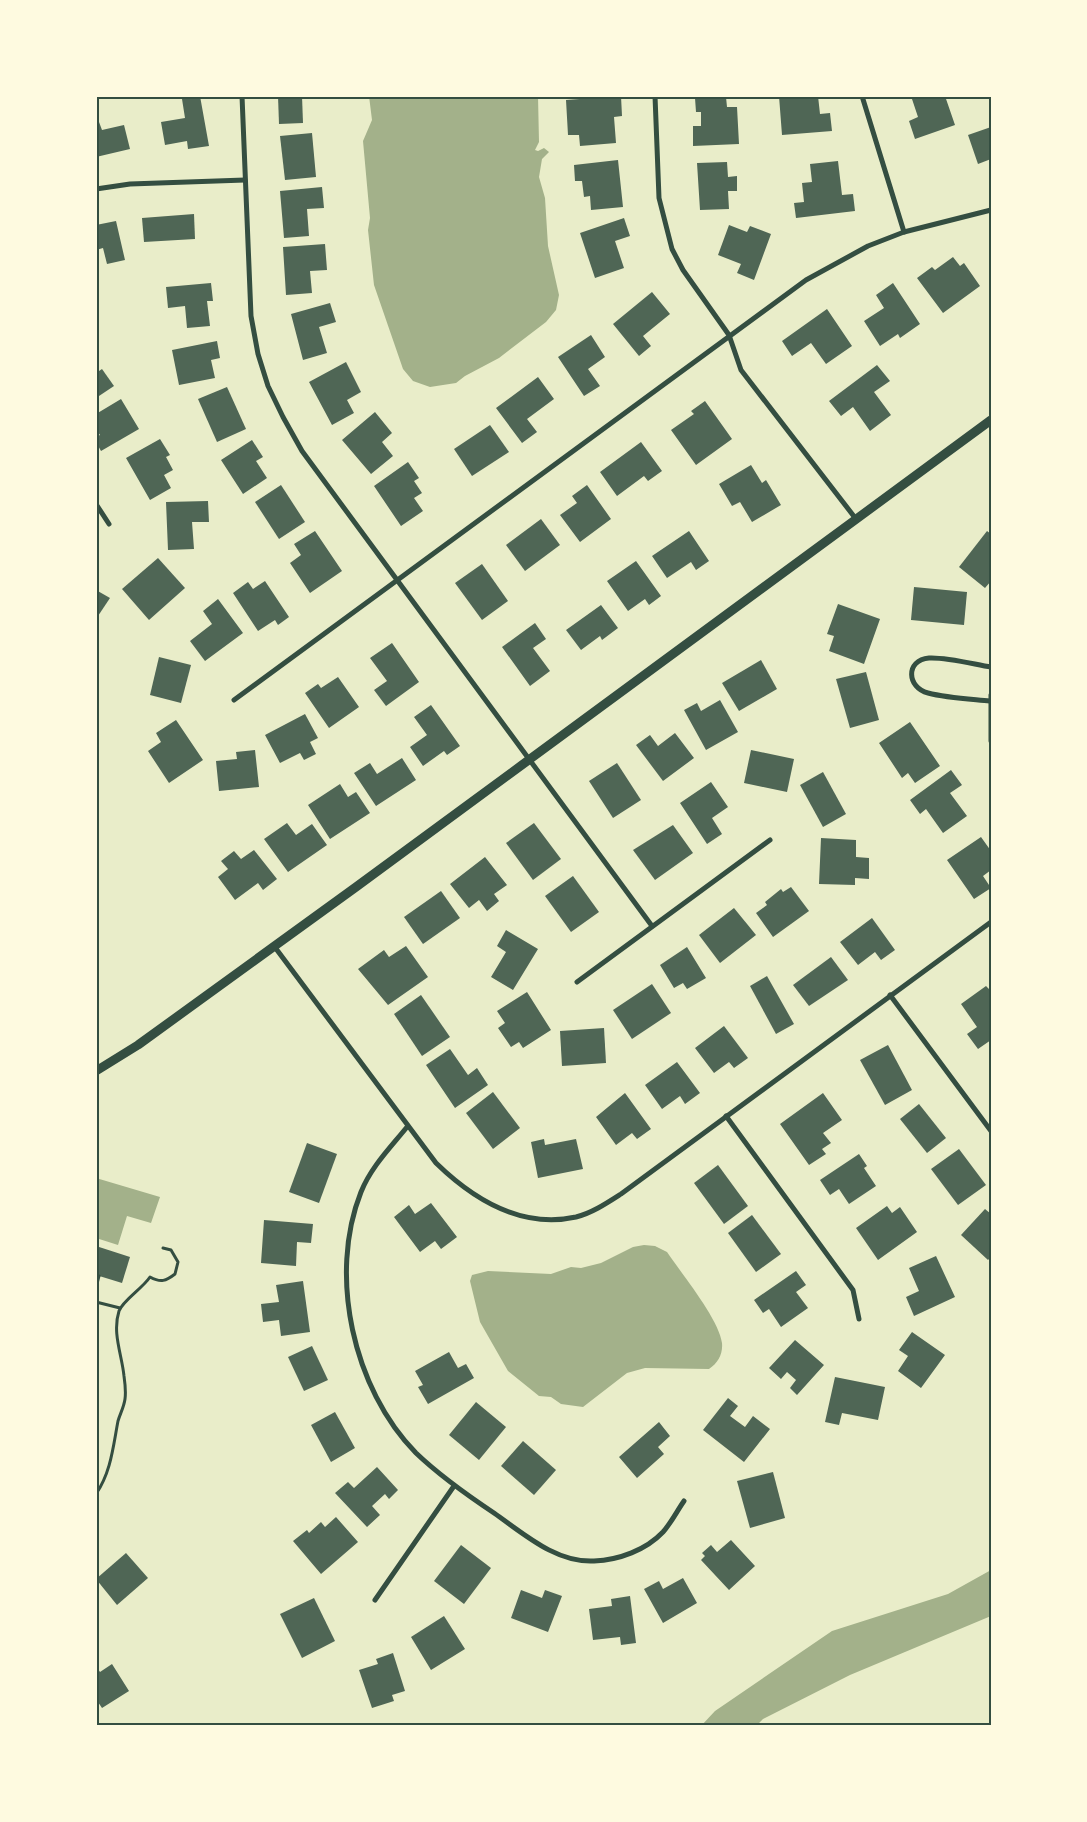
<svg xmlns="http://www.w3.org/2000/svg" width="1087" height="1822" viewBox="0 0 1087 1822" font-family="'Work Sans',sans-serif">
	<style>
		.water { fill: #a3b18a }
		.building { fill: #4f6655 }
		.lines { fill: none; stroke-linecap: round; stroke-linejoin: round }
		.path { stroke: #344e41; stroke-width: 3 }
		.minor { stroke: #344e41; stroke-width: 5 }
		.tertiary { stroke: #344e41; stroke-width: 9 }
		.neatline { fill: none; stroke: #344e41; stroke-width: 2 }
	</style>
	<rect width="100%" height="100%" fill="#e9edc9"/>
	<g class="water">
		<path d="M369,96H538L539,142L535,150L538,151L544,148L549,152L542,159L539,177L545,198L548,246L559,295L556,310L546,322L499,358L465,376L456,383L430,387L413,381L403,369L374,285L368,230L370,218L363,141L372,120Z"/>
		<path d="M96,1178L160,1197L151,1223L127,1216L118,1245L96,1238Z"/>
		<path d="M644,1245L655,1246L667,1252C681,1273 719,1319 722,1343C723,1354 718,1363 709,1369L645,1368L627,1373L583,1407L561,1404L551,1397L539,1396L508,1371L480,1322L470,1281L472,1275L488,1271L551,1274L571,1267L581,1268L601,1263L633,1247Z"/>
		<path d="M991,1570V1616L850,1675L763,1719L756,1726H701L715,1711L832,1631L948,1594Z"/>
	</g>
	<g class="building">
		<path d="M200,96L209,146L188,149L187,141L165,145L161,122L185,118L182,99Z"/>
		<path d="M278,96H302L303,123L279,124Z"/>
		<path d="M621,96L622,116L614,117L616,143L580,146L579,135H568L566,100Z"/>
		<path d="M779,96H818L820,114L830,113L832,131L782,135Z"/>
		<path d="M911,96H945L955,125L915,139L909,121L918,117Z"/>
		<path d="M726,97L727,107H737L739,144L693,146V126H701V112H696L695,98Z"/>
		<path d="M96,114L102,130L124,125L130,149L96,157Z"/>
		<path d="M991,127V159L978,164L968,135Z"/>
		<path d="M312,133L316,177L285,180L280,136Z"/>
		<path d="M618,160L623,207L591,210L590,196L584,197L582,181H575L574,165Z"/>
		<path d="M838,161L842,195L853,194L855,211L796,218L794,203L804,202L802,183L812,182L810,164Z"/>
		<path d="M727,162L728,177L737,176V191H728L729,209L700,210L697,163Z"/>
		<path d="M322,187L324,208L307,209L309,236L284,238L280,191Z"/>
		<path d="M194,214L195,239L144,242L142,218Z"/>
		<path d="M624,218L630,236L615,241L624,268L595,278L580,233Z"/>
		<path d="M116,221L125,260L107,264L103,248L96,250V225Z"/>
		<path d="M729,225L747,232L750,226L771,234L754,280L737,273L741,264L718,255Z"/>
		<path d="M325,244L327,270L310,271L312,293L286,295L283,247Z"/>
		<path d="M953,257L960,266L964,263L980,286L943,313L917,278L932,267L935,270Z"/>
		<path d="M211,283L213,301H207L210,326L187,328L185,306L168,308L166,287Z"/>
		<path d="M893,283L920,324L900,338L898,334L880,346L864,321L884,308L876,295Z"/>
		<path d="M652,292L670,314L643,336L651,346L639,356L613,324Z"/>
		<path d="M330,303L336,322L319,327L327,353L303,360L291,314Z"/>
		<path d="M827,309L852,346L826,364L811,343L792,356L782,341Z"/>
		<path d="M591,335L605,357L588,369L600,386L584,396L558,357Z"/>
		<path d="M217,341L220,358L211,360L215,378L179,385L172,350Z"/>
		<path d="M346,362L361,392L347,400L354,413L332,425L309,382Z"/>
		<path d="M877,365L890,381L874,392L891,415L870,431L853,407L841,416L829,401Z"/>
		<path d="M102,369L114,386L96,398V373Z"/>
		<path d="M538,377L554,399L527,419L537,432L522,443L496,408Z"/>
		<path d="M227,387L246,429L217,442L198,399Z"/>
		<path d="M121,399L139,429L101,451L96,442V437L100,435L96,429V414Z"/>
		<path d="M705,401L732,439L696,465L671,430L694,414L691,411Z"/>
		<path d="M375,412L392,433L382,442L393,456L371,474L342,440Z"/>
		<path d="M490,425L509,452L472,476L454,449Z"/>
		<path d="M160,439L170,455L166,457L173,470L164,475L171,488L150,500L126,458Z"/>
		<path d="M252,440L263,457L256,461L267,478L243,494L221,460Z"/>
		<path d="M641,442L662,471L648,481L644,476L617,496L600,472Z"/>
		<path d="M408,462L419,478L414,481L422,493L414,498L423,511L401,526L374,486Z"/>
		<path d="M751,465L762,483L766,480L781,505L752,522L740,502L732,506L719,484Z"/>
		<path d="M281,485L305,522L279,539L255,502Z"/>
		<path d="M587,485L611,519L580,542L560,515L577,503L572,496Z"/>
		<path d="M208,501L209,522H192L194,549L168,550L166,502Z"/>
		<path d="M541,519L560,545L525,571L506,545Z"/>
		<path d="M315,531L342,571L310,593L290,563L301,555L294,544Z"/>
		<path d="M689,531L709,561L696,570L691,562L667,578L652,556Z"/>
		<path d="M987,531L991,534V581L985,588L959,567Z"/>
		<path d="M158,558L185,588L149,620L122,589Z"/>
		<path d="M636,561L661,596L649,605L645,599L628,611L607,581Z"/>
		<path d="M482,564L508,601L482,620L455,583Z"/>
		<path d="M265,581L289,617L278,625L275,620L258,631L233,593L248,582L253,589Z"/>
		<path d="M914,587L967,592L964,625L911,620Z"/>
		<path d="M96,590L110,598L96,619Z"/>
		<path d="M218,599L243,633L205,661L190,641L212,624L203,611Z"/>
		<path d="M838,604L880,619L864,664L829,651L834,636L827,634Z"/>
		<path d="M601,605L618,628L602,640L600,636L581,650L566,630Z"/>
		<path d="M535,623L546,639L533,648L550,671L530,686L502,647Z"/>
		<path d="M392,643L419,682L386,706L374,690L387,681L370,658Z"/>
		<path d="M159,657L191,665L181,703L150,695Z"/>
		<path d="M761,660L777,689L739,711L722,683Z"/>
		<path d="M866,672L879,720L850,728L836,679Z"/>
		<path d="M338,677L359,707L329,728L305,693L318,684L321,688Z"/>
		<path d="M720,700L738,732L706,750L684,710L697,703L701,711Z"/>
		<path d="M431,705L460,746L447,755L444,751L423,766L410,747L427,735L414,717Z"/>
		<path d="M305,714L318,738L310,742L316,754L304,760L300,753L280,763L265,735Z"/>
		<path d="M176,720L203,760L169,783L148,751L161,742L156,733Z"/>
		<path d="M910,722L940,766L915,783L908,773L902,778L879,743Z"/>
		<path d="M675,733L694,758L663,781L636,745L650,735L658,746Z"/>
		<path d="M255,750L259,787L219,791L216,761L237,759L236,752Z"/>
		<path d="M751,750L794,759L787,792L744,783Z"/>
		<path d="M402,758L416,780L376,806L354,773L370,763L377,774Z"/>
		<path d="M617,763L641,800L613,818L589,781Z"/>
		<path d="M951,770L962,785L950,793L967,816L943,833L926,809L920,814L910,800Z"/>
		<path d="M823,772L846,814L823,827L800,785Z"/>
		<path d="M711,782L728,807L712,818L722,834L707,844L680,803Z"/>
		<path d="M340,784L348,797L356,792L370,813L330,839L308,805Z"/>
		<path d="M287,823L296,835L312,824L327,845L288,872L264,839Z"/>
		<path d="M534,823L561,859L533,880L506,843Z"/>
		<path d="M673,825L693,853L655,880L633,850Z"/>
		<path d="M981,837L991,851V870L983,876L991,888L974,899L947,860Z"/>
		<path d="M821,838L856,840V857L869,858V879L855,878V885L819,884Z"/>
		<path d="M254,850L277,879L263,890L258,883L235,900L218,877L228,869L221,861L234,851L241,859Z"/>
		<path d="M485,857L507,885L494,894L499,901L487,911L479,900L469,908L450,884Z"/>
		<path d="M573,876L599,912L571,932L545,896Z"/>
		<path d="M791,887L809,911L773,937L756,913L767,905L765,902L781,889L783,892Z"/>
		<path d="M441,891L460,918L423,944L404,917Z"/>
		<path d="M734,908L756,935L720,963L699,935Z"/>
		<path d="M872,918L895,950L881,960L875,952L858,965L840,942Z"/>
		<path d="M506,930L538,949L513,990L491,977L506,952L497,946Z"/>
		<path d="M406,946L428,977L388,1005L358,969L384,950L389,957Z"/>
		<path d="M687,947L706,978L687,989L683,983L674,988L660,965Z"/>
		<path d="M831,957L848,980L809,1006L793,985Z"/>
		<path d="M767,976L794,1024L776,1034L750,986Z"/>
		<path d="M652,984L671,1013L632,1039L613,1010Z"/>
		<path d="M986,986L991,991V1040L978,1049L967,1034L977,1027L961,1004Z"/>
		<path d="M527,992L551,1030L523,1048L519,1042L511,1047L498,1028L505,1023L497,1011Z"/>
		<path d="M421,995L450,1037L422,1056L394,1014Z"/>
		<path d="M724,1026L748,1058L734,1068L729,1062L714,1073L695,1048Z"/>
		<path d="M604,1028L606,1063L562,1066L560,1031Z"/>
		<path d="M888,1045L912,1090L885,1105L860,1060Z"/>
		<path d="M450,1049L468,1075L477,1068L488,1085L455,1108L426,1065Z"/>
		<path d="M677,1062L700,1093L685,1104L680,1096L662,1109L645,1085Z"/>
		<path d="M493,1092L520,1128L493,1149L466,1113Z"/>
		<path d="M625,1093L651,1129L637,1139L632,1133L616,1145L596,1117Z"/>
		<path d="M823,1093L842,1120L823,1133L831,1143L822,1149L826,1154L809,1165L780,1124Z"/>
		<path d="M919,1104L946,1138L927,1153L900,1119Z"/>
		<path d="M544,1139L545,1145L576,1139L583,1169L538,1178L531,1142Z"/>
		<path d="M307,1143L337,1154L319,1203L289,1192Z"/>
		<path d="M959,1149L986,1185L958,1205L931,1169Z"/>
		<path d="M859,1154L867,1166L864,1168L876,1186L849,1204L839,1189L830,1195L820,1180Z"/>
		<path d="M718,1165L748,1206L724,1224L694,1183Z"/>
		<path d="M431,1203L457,1237L441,1249L435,1241L420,1252L394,1217L409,1205L415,1214Z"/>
		<path d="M887,1206L892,1213L900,1207L917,1232L878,1260L856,1228Z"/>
		<path d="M985,1209L991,1214V1257L988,1260L961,1235Z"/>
		<path d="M752,1215L781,1254L756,1272L728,1233Z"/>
		<path d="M264,1220L313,1224L311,1243L297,1242L296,1266L261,1263Z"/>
		<path d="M96,1246L130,1257L122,1283L96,1275Z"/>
		<path d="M936,1256L955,1297L914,1316L906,1297L919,1291L909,1268Z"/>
		<path d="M796,1271L806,1285L796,1292L808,1308L781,1327L769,1309L763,1313L754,1300Z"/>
		<path d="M303,1281L310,1332L281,1336L279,1320L263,1322L261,1304L279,1302L276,1285Z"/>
		<path d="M912,1332L945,1355L921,1388L898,1371L908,1356L899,1350Z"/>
		<path d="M795,1340L824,1365L797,1395L790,1388L796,1380L787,1372L781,1379L769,1368Z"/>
		<path d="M312,1346L328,1380L304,1391L288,1357Z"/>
		<path d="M449,1352L458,1368L466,1364L474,1378L428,1404L418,1387L423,1385L415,1371Z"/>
		<path d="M835,1377L885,1387L878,1420L842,1413L839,1425L825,1422Z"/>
		<path d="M728,1398L738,1406L730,1416L745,1427L753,1416L770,1429L744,1462L703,1430Z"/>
		<path d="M476,1402L506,1427L479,1460L449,1435Z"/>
		<path d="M335,1412L355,1448L331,1462L311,1425Z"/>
		<path d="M659,1422L670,1436L658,1447L664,1454L637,1478L619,1457Z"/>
		<path d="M523,1441L556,1470L534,1495L501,1466Z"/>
		<path d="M377,1467L398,1490L389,1499L385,1494L372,1506L380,1515L367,1527L335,1493L348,1482L354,1488Z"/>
		<path d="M773,1472L785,1518L750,1528L737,1481Z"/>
		<path d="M336,1517L358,1542L321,1574L293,1541L307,1530L309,1533L321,1522L325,1527Z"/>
		<path d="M731,1540L755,1566L729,1590L701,1560L705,1556L702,1553L711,1545L717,1552Z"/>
		<path d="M461,1545L491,1568L464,1604L434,1581Z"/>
		<path d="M126,1553L148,1578L117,1605L96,1579Z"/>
		<path d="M683,1578L697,1603L663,1623L644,1589L659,1581L663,1589Z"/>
		<path d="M521,1590L542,1598L545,1590L562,1596L548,1632L511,1618Z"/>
		<path d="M630,1596L636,1643L621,1645L620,1637L593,1640L589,1609L612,1606L611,1599Z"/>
		<path d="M314,1598L335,1641L302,1658L280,1614Z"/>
		<path d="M444,1616L465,1649L431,1670L411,1637Z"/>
		<path d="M393,1653L405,1691L392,1695L394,1701L372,1708L359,1670L378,1664L376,1659Z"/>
		<path d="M112,1664L129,1691L102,1708L96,1699V1666L100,1672Z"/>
	</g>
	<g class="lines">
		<g class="path">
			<path d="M96,1288L99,1276"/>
			<path d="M96,1302L120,1308"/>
			<path d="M96,1494C111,1472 113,1447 118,1421C120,1414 124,1407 125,1399C126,1392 125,1383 124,1376C122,1355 112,1333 119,1311C123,1300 142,1289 150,1277C161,1283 166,1281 175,1274L178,1262L171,1250L163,1248"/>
		</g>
		<g class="minor">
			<path d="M242,96L251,316L258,354L268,386L283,417L302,451L652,926"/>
			<path d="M655,96L659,198L672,249L683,270L729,335L741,370L856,519"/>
			<path d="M862,96L904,232"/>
			<path d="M96,189L130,184L245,180"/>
			<path d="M96,504L109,524"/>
			<path d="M991,695V741"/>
			<path d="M234,700L806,280L868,246L904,232L991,210"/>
			<path d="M990,701C970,699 947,698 928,693C907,688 905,660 929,658C946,657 973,664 991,667"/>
			<path d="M274,946L436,1163C474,1200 521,1229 576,1217C592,1213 607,1203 621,1194L991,922"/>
			<path d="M577,982L770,840"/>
			<path d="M890,995L991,1131"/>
			<path d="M726,1116L853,1290L859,1319"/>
			<path d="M407,1127C390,1148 371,1167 361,1192C328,1275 353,1389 416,1453C440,1476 467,1495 494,1513C524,1534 556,1563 594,1561C619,1560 646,1550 663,1532C671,1523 677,1511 684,1501"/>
			<path d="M375,1600L454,1486"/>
		</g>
		<path class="tertiary" d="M96,1071L138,1045L356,887L991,420"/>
	</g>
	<rect width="1087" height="1822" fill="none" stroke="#fefae0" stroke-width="195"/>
	<rect x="98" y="98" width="892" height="1626" class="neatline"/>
</svg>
